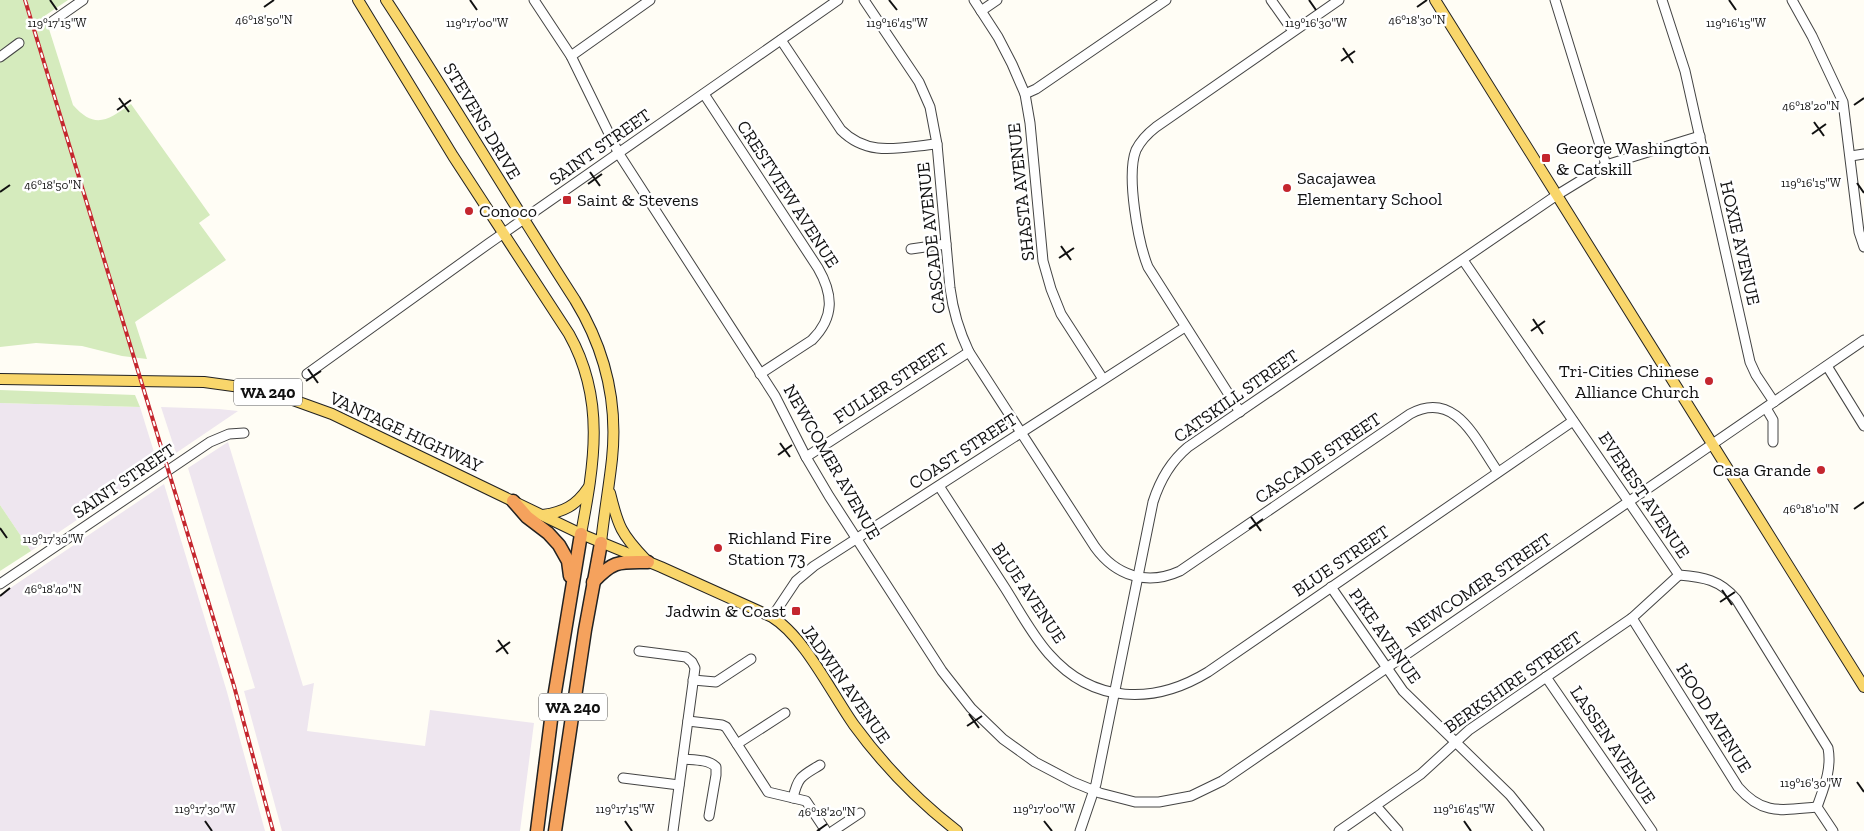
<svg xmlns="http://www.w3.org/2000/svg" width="1864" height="831" viewBox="0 0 1864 831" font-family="'Zilla Slab',serif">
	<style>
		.industrial { fill: #eee6ef }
		.green { fill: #d5ebbd }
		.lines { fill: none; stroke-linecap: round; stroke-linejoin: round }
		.minor-casing { stroke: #444; stroke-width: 11 }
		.major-casing { stroke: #222; stroke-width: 12 }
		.highway-casing { stroke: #222; stroke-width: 15 }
		.minor { stroke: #fff; stroke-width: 9 }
		.major { stroke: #f9d66b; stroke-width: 10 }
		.highway { stroke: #f5a25d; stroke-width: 12 }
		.rail-casing { stroke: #c4262e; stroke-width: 4 }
		.rail { stroke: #fff; stroke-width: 2; stroke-dasharray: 5.5; stroke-linecap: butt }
		.ticks { fill: none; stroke: #111; stroke-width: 2 }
		.poi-dot { fill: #c4262e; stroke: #fff; stroke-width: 2 }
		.labels { text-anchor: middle; stroke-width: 5; stroke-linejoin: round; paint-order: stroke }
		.shield { fill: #fff; stroke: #585858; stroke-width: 1 }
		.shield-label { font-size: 16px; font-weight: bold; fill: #111 }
		.street-label { font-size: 18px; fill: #111; stroke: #fff }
		.poi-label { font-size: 18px; fill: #111; stroke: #fff; text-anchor: start }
		.ticks-label { font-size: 12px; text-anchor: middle; fill: #111; stroke: #fff; stroke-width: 5; stroke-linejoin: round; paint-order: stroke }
	</style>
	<rect width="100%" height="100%" fill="#fffdf5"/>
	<g class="industrial">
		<path d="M0,403L140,407L158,465L31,551L0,505Z"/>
		<path d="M161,407L219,409L238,411L176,453Z"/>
		<path d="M228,442L303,686L314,683L307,731L425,746L430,710L534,723L520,831H282L244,691L255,688L188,468Z"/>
		<path d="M164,484L227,692L265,831H0V595Z"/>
	</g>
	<g class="green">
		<path d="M0,0H68L43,17L49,29L73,105C95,130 108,120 131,104L210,215L199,223L226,260L135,322L147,359L122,356L82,346L36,343L0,347Z"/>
		<path d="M0,390L135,395L140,407L0,403Z"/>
		<path d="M0,505L31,551L0,571Z"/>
	</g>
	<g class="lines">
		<defs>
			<g id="minor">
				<path d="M534,0L571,56L619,154L775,396L806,457L829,496L942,671L971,708L1003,739L1035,762L1073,782L1100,793L1135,802H1159L1191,796L1222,781L1864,340"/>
				<path d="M864,0L919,82L930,107L937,144L950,288C953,311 959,331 969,352L1095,547C1116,576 1147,586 1180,571L1410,414C1456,389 1476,441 1498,472"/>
				<path d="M974,0L998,37L1012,64L1025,94L1030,123L1043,261L1051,289L1061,314L1103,379"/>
				<path d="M1271,0L1293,31"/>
				<path d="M1555,0L1606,165"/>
				<path d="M1662,0L1685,71L1750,362L1756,375L1774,402"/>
				<path d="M1792,0L1812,36L1843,102L1859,232L1864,247"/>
				<path d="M981,11L997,0"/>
				<path d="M53,21L83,0"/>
				<path d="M781,40L841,130C869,158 901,147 937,144"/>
				<path d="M571,56L650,0"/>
				<path d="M0,57L19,43"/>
				<path d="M704,94L818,268C833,294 835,317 812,340L760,374"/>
				<path d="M1025,94L1036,89L1166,0"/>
				<path d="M1851,156L1864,154"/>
				<path d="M911,249L946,244"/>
				<path d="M1463,260L1679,575C1704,577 1720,580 1736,599L1828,748C1832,769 1824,787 1817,807L1833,831"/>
				<path d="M1827,366L1864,426"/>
				<path d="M307,374L488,244L838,0"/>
				<path d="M1766,408L1773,420V442"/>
				<path d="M1240,412L1148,267C1138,242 1126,175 1136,150C1141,140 1147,134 1156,127L1339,0"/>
				<path d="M806,457L969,352"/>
				<path d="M939,486C961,520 983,554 1005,588C1019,610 1032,635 1049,654C1093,704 1154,705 1208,672L1573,421"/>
				<path d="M0,584L210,442L229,434L244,433"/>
				<path d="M1331,587L1403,691L1510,795L1539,831"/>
				<path d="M772,617L796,581L814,566L1185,327"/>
				<path d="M1632,618L1738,787C1763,816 1782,810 1817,807"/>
				<path d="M639,651L686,657L692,662L695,668L673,831"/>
				<path d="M1546,677L1652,831"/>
				<path d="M693,680L716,682L751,659"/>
				<path d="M688,721L722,725L726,727L768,792L806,801L826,831"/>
				<path d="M737,744L785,713"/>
				<path d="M683,759C693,760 708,759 716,767V775L709,816"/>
				<path d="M623,778L679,785"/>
				<path d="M793,798C798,776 802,776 820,765"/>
				<path d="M1376,806L1398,831"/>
				<path d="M833,831L860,813"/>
				<path d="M1080,831L1096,784L1153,502C1160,480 1170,462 1188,447L1557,195L1606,165L1700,136"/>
				<path d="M1339,831L1421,774L1469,730L1632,618L1679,575"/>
			</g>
			<g id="major">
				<path d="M358,0L453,156L569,334C606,400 594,464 581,534"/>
				<path d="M386,0C451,99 511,201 575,300C605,349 618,402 612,459C609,487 604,514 601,543"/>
				<path d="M1435,0L1864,687"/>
				<path d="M0,379L204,382L255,389L282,396L332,414L581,534L661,567L772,617C804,636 832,694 854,725C884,766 917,800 957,831"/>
				<path d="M610,493C618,526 621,534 646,560"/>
				<path d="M543,515C563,512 576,506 588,488"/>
			</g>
			<g id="highway">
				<path d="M513,501L527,517L548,533L559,545L568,561L570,576"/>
				<path d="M593,582C614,560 619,562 648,562"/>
				<path d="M537,831L553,704L581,534"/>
				<path d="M555,831L585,630L601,543"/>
			</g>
		</defs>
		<use href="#minor" class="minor-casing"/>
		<use href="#major" class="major-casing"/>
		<use href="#highway" class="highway-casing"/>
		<use href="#minor" class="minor"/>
		<use href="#major" class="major"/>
		<use href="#highway" class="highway"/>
		<defs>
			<path id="rail" d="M25,0L234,686L273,831"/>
		</defs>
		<use href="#rail" class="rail-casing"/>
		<use href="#rail" class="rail"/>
	</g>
	<path class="ticks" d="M50,0L57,10M470,0L477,10M889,0L897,10M1309,0L1316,10M1729,0L1736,10M264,7L274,0M1417,7L1427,0M1343,48L1353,63M1341,61L1355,51M119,98L129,112M1854,105L1864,98M117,110L131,100M1814,122L1824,136M1812,134L1826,124M590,172L600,186M1857,183L1864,193M588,184L602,174M0,192L10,185M1061,246L1071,260M1059,258L1074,248M1533,319L1543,334M1531,331L1545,321M308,369L318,383M306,381L321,371M780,443L790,457M778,455L792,445M1854,509L1864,502M1251,517L1261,531M0,528L7,538M1249,529L1263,519M1722,590L1732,605M0,596L10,588M1720,602L1735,592M498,640L508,654M496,652L510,642M969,714L979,728M967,726L982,716M1857,782L1864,792M205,821L212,831M625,821L632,831M1044,821L1052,831M1464,821L1471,831M817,831L827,824"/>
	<g class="poi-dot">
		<rect x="1541" y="153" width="10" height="10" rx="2.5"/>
		<circle cx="1287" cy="188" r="5"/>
		<rect x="562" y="195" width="10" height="10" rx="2.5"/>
		<circle cx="469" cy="211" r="5"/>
		<circle cx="1709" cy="381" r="5"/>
		<circle cx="1821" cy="470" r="5"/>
		<circle cx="718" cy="548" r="5"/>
		<rect x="791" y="606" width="10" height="10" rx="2.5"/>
	</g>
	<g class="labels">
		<g class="shield">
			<rect x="234" y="378.5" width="68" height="27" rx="4"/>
			<rect x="539" y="693.5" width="68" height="27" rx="4"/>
		</g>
		<g class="shield-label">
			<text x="268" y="398">WA 240</text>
			<text x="573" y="713">WA 240</text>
		</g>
		<g class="street-label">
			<text transform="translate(482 121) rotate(59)" y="6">STEVENS DRIVE</text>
			<text transform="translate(600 147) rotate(-35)" y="6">SAINT STREET</text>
			<text transform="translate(1021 192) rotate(-96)" y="6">SHASTA AVENUE</text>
			<text transform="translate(788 194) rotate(57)" y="6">CRESTVIEW AVENUE</text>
			<text transform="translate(931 238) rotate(-96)" y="6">CASCADE AVENUE</text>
			<text transform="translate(1740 243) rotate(77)" y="6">HOXIE AVENUE</text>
			<text transform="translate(891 383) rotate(-33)" y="6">FULLER STREET</text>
			<text transform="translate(1236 396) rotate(-35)" y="6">CATSKILL STREET</text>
			<text transform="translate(406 432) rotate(25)" y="6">VANTAGE HIGHWAY</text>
			<text transform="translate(963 451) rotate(-33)" y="6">COAST STREET</text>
			<text transform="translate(1318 458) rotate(-34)" y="6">CASCADE STREET</text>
			<text transform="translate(832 462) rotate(60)" y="6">NEWCOMER AVENUE</text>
			<text transform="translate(124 481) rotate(-34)" y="6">SAINT STREET</text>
			<text transform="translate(1644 495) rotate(56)" y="6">EVEREST AVENUE</text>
			<text transform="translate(1341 561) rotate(-34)" y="6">BLUE STREET</text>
			<text transform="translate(1479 585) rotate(-34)" y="6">NEWCOMER STREET</text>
			<text transform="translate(1029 593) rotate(56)" y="6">BLUE AVENUE</text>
			<text transform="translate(1385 636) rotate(55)" y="6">PIKE AVENUE</text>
			<text transform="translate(1513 682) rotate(-35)" y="6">BERKSHIRE STREET</text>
			<text transform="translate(846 684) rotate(55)" y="6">JADWIN AVENUE</text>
			<text transform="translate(1714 718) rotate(58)" y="6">HOOD AVENUE</text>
			<text transform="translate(1613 745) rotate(56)" y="6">LASSEN AVENUE</text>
		</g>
		<g class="poi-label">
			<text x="1556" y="154">George Washington<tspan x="1556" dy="21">&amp; Catskill</tspan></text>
			<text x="1297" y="184">Sacajawea<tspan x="1297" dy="21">Elementary School</tspan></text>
			<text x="577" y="206">Saint &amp; Stevens</text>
			<text x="479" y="217">Conoco</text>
			<text x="1699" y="377" text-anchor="end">Tri-Cities Chinese<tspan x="1699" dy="21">Alliance Church</tspan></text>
			<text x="1811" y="476" text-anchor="end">Casa Grande</text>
			<text x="728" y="544">Richland Fire<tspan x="728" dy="21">Station 73</tspan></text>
			<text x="786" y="617" text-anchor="end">Jadwin &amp; Coast</text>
		</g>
	</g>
	<g class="ticks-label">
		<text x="264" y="24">46°18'50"N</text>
		<text x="1417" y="24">46°18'30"N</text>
		<text x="57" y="27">119°17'15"W</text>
		<text x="477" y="27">119°17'00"W</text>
		<text x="897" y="27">119°16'45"W</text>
		<text x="1316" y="27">119°16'30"W</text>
		<text x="1736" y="27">119°16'15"W</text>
		<text x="1811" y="110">46°18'20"N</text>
		<text x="1811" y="187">119°16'15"W</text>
		<text x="53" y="189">46°18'50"N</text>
		<text x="1811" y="513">46°18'10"N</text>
		<text x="53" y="543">119°17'30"W</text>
		<text x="53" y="593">46°18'40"N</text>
		<text x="1811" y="787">119°16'30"W</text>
		<text x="205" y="813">119°17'30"W</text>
		<text x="625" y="813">119°17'15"W</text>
		<text x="1044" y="813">119°17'00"W</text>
		<text x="1464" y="813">119°16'45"W</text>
		<text x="827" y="816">46°18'20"N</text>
	</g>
</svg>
